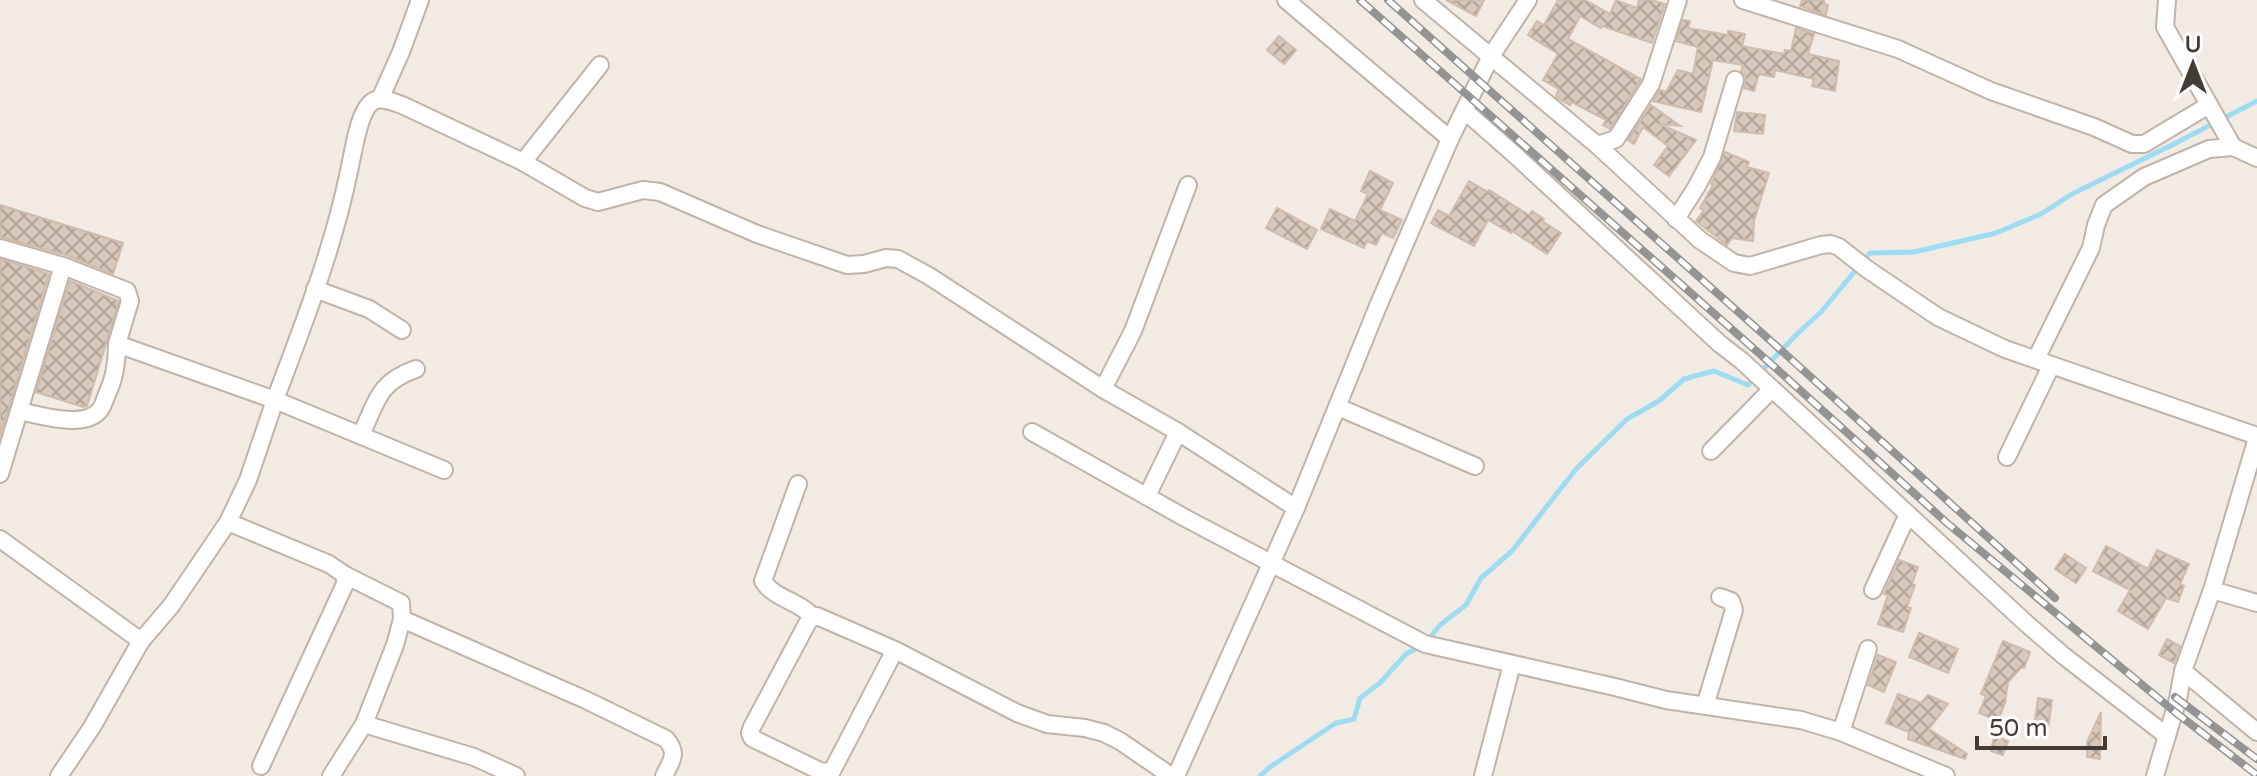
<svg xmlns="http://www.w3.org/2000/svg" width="2257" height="776" viewBox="0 0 2257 776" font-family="'Varela Round',sans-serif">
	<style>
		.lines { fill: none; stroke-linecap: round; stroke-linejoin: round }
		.stream { stroke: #9edcf1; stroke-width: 5 }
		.building { fill: url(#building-cross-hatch); stroke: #cfbcac; stroke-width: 2 }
		.minor-casing { stroke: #c0b4a9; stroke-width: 20 }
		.minor { stroke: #fff; stroke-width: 16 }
		.rail-casing { stroke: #949494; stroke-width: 8 }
		.rail { stroke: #fff; stroke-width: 5; stroke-dasharray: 15; stroke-linecap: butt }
	</style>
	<defs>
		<pattern id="building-cross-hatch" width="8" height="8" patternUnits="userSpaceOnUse" patternTransform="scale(2)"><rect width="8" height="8" fill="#d7c8bc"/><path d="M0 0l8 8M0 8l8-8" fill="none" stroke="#b0a49a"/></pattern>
	</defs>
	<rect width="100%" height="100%" fill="#f2ebe4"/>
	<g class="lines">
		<path class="stream" d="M1260,776L1270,767L1336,723L1354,719L1360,698L1380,683L1406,654L1425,644L1440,625L1466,605L1481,578L1512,551L1576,469L1627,419L1659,401L1684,379L1714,371L1748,385L1798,333L1821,312L1870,253L1914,252L1996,233L2041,214L2072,194L2172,145L2257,101"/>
	</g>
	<g class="building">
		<path d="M1446,0H1484L1476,16Z"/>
		<path d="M1558,0H1585L1610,14L1616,0L1637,8L1639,0H1651L1665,4L1652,43L1602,26L1601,28L1580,16L1568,39L1641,79L1610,129L1603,125L1606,120L1572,102L1570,105L1559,99L1556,96L1559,89L1543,80L1558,54L1528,35L1537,21L1544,25Z"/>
		<path d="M1802,0H1824V4L1828,5L1826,15L1800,6Z"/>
		<path d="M1683,20L1690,21L1688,28L1728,35V31L1745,34L1742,46L1784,54L1785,50L1791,51L1796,28L1814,34L1808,54L1839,61L1835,91L1812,86L1814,79L1775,70L1774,77L1759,74L1754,91L1744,88L1746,78L1741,71L1743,65L1713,60L1701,112L1653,101L1660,90L1666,92L1678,70L1693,74L1698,47L1676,41Z"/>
		<path d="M1279,36L1296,50L1284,64L1267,50Z"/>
		<path d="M1651,105L1680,126L1659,124L1696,140L1669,176L1654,165L1668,146L1643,127L1634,144L1628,140Z"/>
		<path d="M1737,112L1765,115L1763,134L1734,131Z"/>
		<path d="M1725,152L1749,162L1747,167L1769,173L1754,221L1753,241L1732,238L1727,245L1696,221L1704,210L1700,208L1713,185L1711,184Z"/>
		<path d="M1370,171L1393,183L1380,210L1402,220L1393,238L1382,233L1376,245L1367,241L1364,248L1321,229L1330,209L1355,221L1368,194L1361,191Z"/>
		<path d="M1469,181L1488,192L1489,190L1529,215L1532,211L1544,219L1542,221L1561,233L1547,254L1512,231L1511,233L1488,220L1474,246L1431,223L1438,210L1449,216Z"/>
		<path d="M0,205L123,243L113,274L66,255L0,237Z"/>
		<path d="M1277,208L1317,230L1307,249L1266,228Z"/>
		<path d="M0,259L49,274L0,436Z"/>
		<path d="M70,281L119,301L87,406L83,407L36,392Z"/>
		<path d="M2106,546L2148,569L2157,550L2189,564L2180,584L2184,586L2178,602L2166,598L2148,629L2118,611L2130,590L2093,571Z"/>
		<path d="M2065,554L2086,568L2076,583L2055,569Z"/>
		<path d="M1899,560L1918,567L1912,584L1915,585L1907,607L1911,608L1903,632L1878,624L1888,595L1884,594Z"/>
		<path d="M1919,633L1958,649L1948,673L1909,657Z"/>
		<path d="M2167,639L2180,646L2174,663L2159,655Z"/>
		<path d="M2003,641L2030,652L2024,668L2022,667L2008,682L2005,703L1998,721L1979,713L1986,696L1981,694Z"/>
		<path d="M1878,655L1896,662L1884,692L1868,685Z"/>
		<path d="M1898,694L1921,703L1928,695L1948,704L1929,729L1967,754L1965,759L1908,739L1909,732L1886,723Z"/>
		<path d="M2038,698L2052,700L2048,729L2034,726Z"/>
		<path d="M2101,712L2100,759L2087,757V742Z"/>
		<path d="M1994,736L2008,741L2003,755L1991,751Z"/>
	</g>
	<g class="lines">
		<defs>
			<g id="minor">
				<path d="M1286,0L1450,139"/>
				<path d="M1423,0L1597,145L1700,240L1734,263L1750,266L1821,245L1831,244L1839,247L1867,269L1938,317L2005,349L2257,436"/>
				<path d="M1743,0L1898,49L1991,91L2094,127L2132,144H2144L2209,105"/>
				<path d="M2167,0L2165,27L2233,147"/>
				<path d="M380,99L401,52L420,0"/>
				<path d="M1465,111L1515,155L1720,344L1742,361L2027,624L2064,656L2167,736"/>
				<path d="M1597,145L1616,139L1651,84L1678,0"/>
				<path d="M523,162L600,65"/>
				<path d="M1676,219L1697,186L1712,157L1735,80"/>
				<path d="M0,248L63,266L127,291L130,301L117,344"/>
				<path d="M315,289L369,309L402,330"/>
				<path d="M2036,359L2091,248L2096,225L2104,205L2144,177L2209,149L2233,147L2257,158"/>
				<path d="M1103,389L1133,331L1188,185"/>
				<path d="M1338,407L1475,466"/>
				<path d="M19,411L63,266"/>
				<path d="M1032,432L1187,519L1425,644L1615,687L1666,700L1801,720L1841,732L1946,776"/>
				<path d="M361,435C377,401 378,382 416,369"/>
				<path d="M1711,451L1772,389"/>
				<path d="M2007,457L2051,366"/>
				<path d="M0,474L19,411C39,415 83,429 99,411C103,407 105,399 107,394C115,378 117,362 117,344L275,400C303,325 333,250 349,171C353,155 358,112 372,102C380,96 393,102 402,105L523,162L585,198L598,202L643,190L660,192L757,234L847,265L864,264L886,258L898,259L929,276L1103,389L1178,432L1296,508"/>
				<path d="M798,484L763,581C774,599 800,601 813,617"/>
				<path d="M1147,496L1178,432"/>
				<path d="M228,522L329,564L345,575V584L261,766"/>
				<path d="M0,539L141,641"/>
				<path d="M345,575L401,603L402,619"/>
				<path d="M1873,590L1908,514"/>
				<path d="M2212,590L2257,603"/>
				<path d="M895,650L832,771L822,772L752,738L750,733L752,727L809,620L817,616L895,650L1017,713L1047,724L1085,728L1104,733L1120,741L1171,776"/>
				<path d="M2183,671L2257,732"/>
				<path d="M1705,706L1734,610L1731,601L1720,597"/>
				<path d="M364,724L474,757L516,776"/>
				<path d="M1841,732L1868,649"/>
				<path d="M59,776L92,727L141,641L171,606L228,522L248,480L275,400L444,470"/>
				<path d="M331,776L364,724L395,645L402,619L586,700L666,739C679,754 671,761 664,776"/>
				<path d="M1176,776L1296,508L1378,306L1450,139L1491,56L1528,0"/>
				<path d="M1483,776L1512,664"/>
				<path d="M2155,776L2178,699L2183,671L2212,590L2257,438"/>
			</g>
		</defs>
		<use href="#minor" class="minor-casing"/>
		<use href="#minor" class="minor"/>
		<defs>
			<g id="rail">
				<path d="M1360,0L1779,371L1947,523L2175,712L2257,775"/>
				<path d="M1388,0L1772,342L2055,598"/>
				<path d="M2175,697L2257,759"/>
			</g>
		</defs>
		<use href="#rail" class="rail-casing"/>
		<use href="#rail" class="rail"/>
	</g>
	<g transform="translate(2193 64)" stroke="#ffffff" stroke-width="6" paint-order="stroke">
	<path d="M0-6L14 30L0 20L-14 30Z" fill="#443b34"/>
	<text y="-12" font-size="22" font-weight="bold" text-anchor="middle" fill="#443b34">U</text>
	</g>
	<path d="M1977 736v12h128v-12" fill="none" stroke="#443b34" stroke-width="4"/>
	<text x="1989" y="736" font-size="24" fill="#443b34" stroke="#ffffff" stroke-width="6" paint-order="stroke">50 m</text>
</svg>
